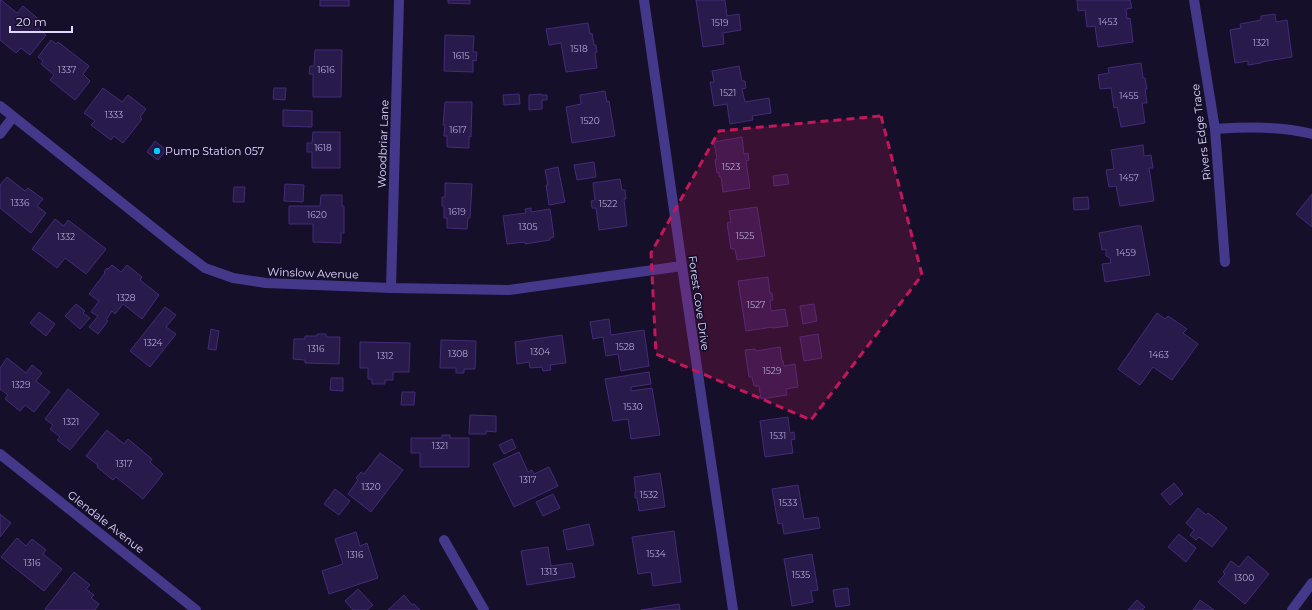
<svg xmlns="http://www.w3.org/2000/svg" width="1312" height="610" viewBox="0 0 1312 610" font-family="Montserrat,sans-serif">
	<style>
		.building { fill: #291a4c; stroke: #432b79 }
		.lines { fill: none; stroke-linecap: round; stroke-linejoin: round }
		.street { stroke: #44388b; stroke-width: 10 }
		.marked { fill: #c2185b; fill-opacity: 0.2; stroke: #c2185b; stroke-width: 3; stroke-dasharray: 8 5; stroke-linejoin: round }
		.poi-dot { fill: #04caff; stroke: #160f2a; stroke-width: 1.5 }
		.labels { text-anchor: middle; stroke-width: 3.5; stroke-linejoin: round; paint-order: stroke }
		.number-label { font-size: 9px; fill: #b3a8d2 }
		.street-label { font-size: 11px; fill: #e1d8ff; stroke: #160f2a }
		.poi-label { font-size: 11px; fill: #e1d8ff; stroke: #160f2a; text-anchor: start }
	</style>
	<rect width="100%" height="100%" fill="#160f2a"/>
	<g class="building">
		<path d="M1,0L17,13L23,6L43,23L38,29L46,35L30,55L21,48L16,53L0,40V1Z"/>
		<rect x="320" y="0" width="29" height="6"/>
		<path d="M448,0H470V4L448,3Z"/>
		<path d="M696,0H725L727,16L739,14L741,30L723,33L724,44L703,47Z"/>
		<path d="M1077,0H1130L1132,8L1126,9L1127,19L1130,18L1133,42L1098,47L1095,26L1087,27L1085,10L1078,11Z"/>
		<path d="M1275,14L1276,22L1287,20L1292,57L1261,62V63L1248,65V61L1235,63L1230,30L1241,28L1240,24L1261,20V16Z"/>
		<path d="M588,23L590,34L592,33L594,45H596L597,52L595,53L597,68L566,72L561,43L549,45L546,29Z"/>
		<path d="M445,35L474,36L473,52H477L476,61L473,60V72L444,71Z"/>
		<path d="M51,40L56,44L58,42L89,66L83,74L90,81L75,100L50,80L54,75L41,64L43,61L38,57Z"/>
		<path d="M315,50H342L341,97H313V74H309L310,66H314Z"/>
		<path d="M1141,63L1143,78H1145L1147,89H1145L1147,103H1142L1145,123L1121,127L1117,107L1114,108L1111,88L1100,89L1098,75L1109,73L1108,68Z"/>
		<path d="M739,66L742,81H745L746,88L742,89L745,102L769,98L771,113L752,116L753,120L730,124L727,104L714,106L710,82H714L712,71Z"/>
		<path d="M103,88L122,102L128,95L146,109L140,117L142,119L123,143L114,136L111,140L91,125L95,121L84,113Z"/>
		<path d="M274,88H286L285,100L273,99Z"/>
		<path d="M605,91L607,102L609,101L615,136L572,143L566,107L581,104L580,95Z"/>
		<path d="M519,94L520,104L504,105L503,95Z"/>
		<path d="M541,94V95H547V100H542V109L529,110V95Z"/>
		<path d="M445,102H472L471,137L469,136V148L447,147V136H444L445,125H443Z"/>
		<path d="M283,110L312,111V127L283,126Z"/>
		<path d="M313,132H340V168H312V152H307V143H312Z"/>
		<path d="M742,137L744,154L748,153L749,160L746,161L750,188L723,192L721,177H719V172L717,173L715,160L717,159L714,142Z"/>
		<path d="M155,141L166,150L158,160L147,152Z"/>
		<path d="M1143,145L1144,156L1151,155L1153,168H1149L1154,201L1120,206L1116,186L1109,187L1106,170L1114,169L1111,150Z"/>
		<path d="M594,162L596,177L577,180L574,165Z"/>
		<path d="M558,167L565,202L549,205L546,185H548L545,170Z"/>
		<path d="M787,174L789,184L774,186L773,176Z"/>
		<path d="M7,177L25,191L28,188L43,199L37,206L46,213L31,233L0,208V185Z"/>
		<path d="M620,179L622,190H625L626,199H624L627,226L599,230L596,208H592L591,201L595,200L593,183Z"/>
		<path d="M445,183L472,184L470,218H468L467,229L447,228V218H444V206H442V197H445Z"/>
		<path d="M285,184L304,185L303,202L284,201Z"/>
		<path d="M234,187H245L244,202H233Z"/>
		<path d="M1312,194V227L1296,214Z"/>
		<path d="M321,195H342V206H344V233H341V243L313,242V224H289V206H320Z"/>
		<path d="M1088,197L1089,209L1074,210L1073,198Z"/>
		<path d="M757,207L765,256L737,260L735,249H731L727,223L731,222L729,211Z"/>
		<path d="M531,208V212L550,209L554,237L550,238V240L525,244V242L507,244L503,216L526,213L525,209Z"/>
		<path d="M55,219L64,226L68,220L106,249L86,274L65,258L57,268L32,249Z"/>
		<path d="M1136,226H1141L1150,275L1105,282L1102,264L1111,263L1110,258L1106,256V249L1102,250L1099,233Z"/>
		<path d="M112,265L121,272L127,265L142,277L140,280L159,295L142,319L123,304L115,314L112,311L106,320L108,321L98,334L89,327L98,316L91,312L99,301L89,294L105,273L104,272L107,268L108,269Z"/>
		<path d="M768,277L770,293H772L773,300L770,301L771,311L785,309L788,326L773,328V327L746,331L738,281Z"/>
		<path d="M76,304L85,311L83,313L90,318L80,329L65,316Z"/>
		<path d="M814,304L817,321L803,324L800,306Z"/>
		<path d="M165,307L176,315L166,327L176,334L150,367L130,351Z"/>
		<path d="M39,312L55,324L46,336L30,323Z"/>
		<path d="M1157,313L1165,319L1168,316L1187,329L1183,333L1198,344L1172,380L1153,367L1140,385L1118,369Z"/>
		<path d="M609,319L611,335L644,330L649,366L621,371L618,354L606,356L603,337L593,339L590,322Z"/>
		<path d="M211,329L219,331L216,350L208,349Z"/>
		<path d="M317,334H326V337H340L339,364L305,363V360L293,359L294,339H305V336H317Z"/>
		<path d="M818,334L822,358L804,361L800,337Z"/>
		<path d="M562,335L566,363L550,365L551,370L543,371L542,367L530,368L529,362L517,364L515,342Z"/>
		<path d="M441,340L476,341L475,369H464V373H456V368H440Z"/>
		<path d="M360,342L410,343L409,372H393V380H385V384H372V379H368V368H360Z"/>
		<path d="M780,347L782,361H783L784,366L795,364L798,387L786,389L787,395L761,399L759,386H754L752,377H749L745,350L755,349L756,351Z"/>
		<path d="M7,358L26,373L32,365L42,373L36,381L50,392L34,412L25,405L20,411L5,399L8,395L0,389V368Z"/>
		<path d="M649,372L651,384L631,387V391L652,388L660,435L631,439L628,419L613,421L605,379Z"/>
		<path d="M331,378H343V391L330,390Z"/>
		<path d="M68,389L99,414L70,450L57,440L60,437L50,429L53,425L45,419Z"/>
		<path d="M402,392H415L414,405H401Z"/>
		<path d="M470,415L496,416V432L486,431V434H469Z"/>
		<path d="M788,417L790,433L794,432L795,439L791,440L793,453L765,457L760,421Z"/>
		<path d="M107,430L124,444L128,439L152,459L150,462L163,474L143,499L116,477L113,480L97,467L98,465L86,456Z"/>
		<path d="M442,435H450V438H469V467H420V453H411V438H442Z"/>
		<path d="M512,439L516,448L504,454L499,445Z"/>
		<path d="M519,452L528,472L532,470L534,474L549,467L558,486L514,507L493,464Z"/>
		<path d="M380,453L403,470L371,512L348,494L358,480L356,478L361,472L364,474Z"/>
		<path d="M660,473L665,507L639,511L637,498H635V492H636L634,477Z"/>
		<path d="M1174,483L1183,494L1170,505L1161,494Z"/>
		<path d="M798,485L804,519L818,517L820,528L784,534L782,523L778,524L772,489Z"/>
		<path d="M335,489L350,501L339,515L324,504Z"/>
		<path d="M553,494L560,508L543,516L536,502Z"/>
		<path d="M1198,508L1206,515L1208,513L1227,528L1212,547L1199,537L1196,540L1190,535L1194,530L1186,523Z"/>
		<path d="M0,514L11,523L0,537Z"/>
		<path d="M589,524L594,545L567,550L563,530Z"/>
		<path d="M674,531L681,582L653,586L651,572L638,574L632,537Z"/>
		<path d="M356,532L360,546L367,543L378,578L329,594L322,571L343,564L335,539Z"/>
		<path d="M1179,534L1196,548L1186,562L1168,547Z"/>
		<path d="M17,538L26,546L32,539L46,550L43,554L62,569L44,591L1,557Z"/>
		<path d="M548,547L551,566L572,563L575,577L527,585L521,551Z"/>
		<path d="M812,554L818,590L811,591L813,602L792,606L784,559Z"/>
		<path d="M1248,556L1269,574L1245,604L1218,582L1225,574L1223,572L1231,561L1239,567Z"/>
		<path d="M74,572L90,585L86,589L94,595L91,598L99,604L95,610H46L45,609Z"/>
		<path d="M848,588L850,605L836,607L833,590Z"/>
		<path d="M358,589L373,605L367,610H353L345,601Z"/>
		<path d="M404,595L412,605L414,604L420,610H388Z"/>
		<path d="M1137,600L1145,607L1142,610H1128Z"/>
		<path d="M1200,600L1214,610H1193Z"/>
		<path d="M679,604L680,610H641Z"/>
	</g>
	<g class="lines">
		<g class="street">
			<path d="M644,0L682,266L733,610"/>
			<path d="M1194,0L1215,129L1225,262"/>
			<path d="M0,106L181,250L205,268L233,278L266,283L391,288L509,290L682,266"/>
			<path d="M1215,129C1248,127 1280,126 1312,134"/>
			<path d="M0,134L13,117"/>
			<path d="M391,288L399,0"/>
			<path d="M0,454L196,610"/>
			<path d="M444,540L484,610"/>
			<path d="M1292,610L1312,583"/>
		</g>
	</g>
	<path class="marked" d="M881,116L922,275L811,420L656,354L651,253L719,131Z"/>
	<circle class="poi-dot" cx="157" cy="151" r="4"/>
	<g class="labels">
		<g class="number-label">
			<text x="1108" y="25">1453</text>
			<text x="720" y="26">1519</text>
			<text x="1261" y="46">1321</text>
			<text x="579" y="52">1518</text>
			<text x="461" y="59">1615</text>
			<text x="67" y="73">1337</text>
			<text x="326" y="73">1616</text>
			<text x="728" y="96">1521</text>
			<text x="1129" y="99">1455</text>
			<text x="114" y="118">1333</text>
			<text x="590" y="124">1520</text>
			<text x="458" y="133">1617</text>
			<text x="323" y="151">1618</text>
			<text x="731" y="170">1523</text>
			<text x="1129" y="181">1457</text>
			<text x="20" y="206">1336</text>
			<text x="608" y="207">1522</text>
			<text x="457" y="215">1619</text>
			<text x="317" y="218">1620</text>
			<text x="528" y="230">1305</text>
			<text x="745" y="239">1525</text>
			<text x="66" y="240">1332</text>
			<text x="1126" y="256">1459</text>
			<text x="126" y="301">1328</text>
			<text x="756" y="308">1527</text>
			<text x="153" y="346">1324</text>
			<text x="625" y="350">1528</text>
			<text x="316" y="352">1316</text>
			<text x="540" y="355">1304</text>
			<text x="458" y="357">1308</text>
			<text x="1159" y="358">1463</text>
			<text x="385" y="359">1312</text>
			<text x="772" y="374">1529</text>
			<text x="21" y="388">1329</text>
			<text x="633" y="410">1530</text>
			<text x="71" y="425">1321</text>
			<text x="778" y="439">1531</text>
			<text x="440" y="449">1321</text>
			<text x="124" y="467">1317</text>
			<text x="528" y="483">1317</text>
			<text x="371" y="490">1320</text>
			<text x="649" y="498">1532</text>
			<text x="788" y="506">1533</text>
			<text x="656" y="557">1534</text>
			<text x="355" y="558">1316</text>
			<text x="32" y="566">1316</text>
			<text x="549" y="575">1313</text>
			<text x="801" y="578">1535</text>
			<text x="1244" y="581">1300</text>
		</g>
		<g class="street-label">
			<text transform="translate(1201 132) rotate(-97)" y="4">Rivers Edge Trace</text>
			<text transform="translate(383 144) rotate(-88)" y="4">Woodbriar Lane</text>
			<text transform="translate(313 273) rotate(2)" y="4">Winslow Avenue</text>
			<text transform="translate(699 303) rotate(82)" y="4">Forest Cove Drive</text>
			<text transform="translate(106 522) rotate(38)" y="4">Glendale Avenue</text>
		</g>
		<g class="poi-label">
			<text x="165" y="155">Pump Station 057</text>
		</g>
	</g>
	<path d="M10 26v6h62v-6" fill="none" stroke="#e1d8ff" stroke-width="2"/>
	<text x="16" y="26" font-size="12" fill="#e1d8ff" stroke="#160f2a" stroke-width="3" paint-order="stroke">20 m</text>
</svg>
